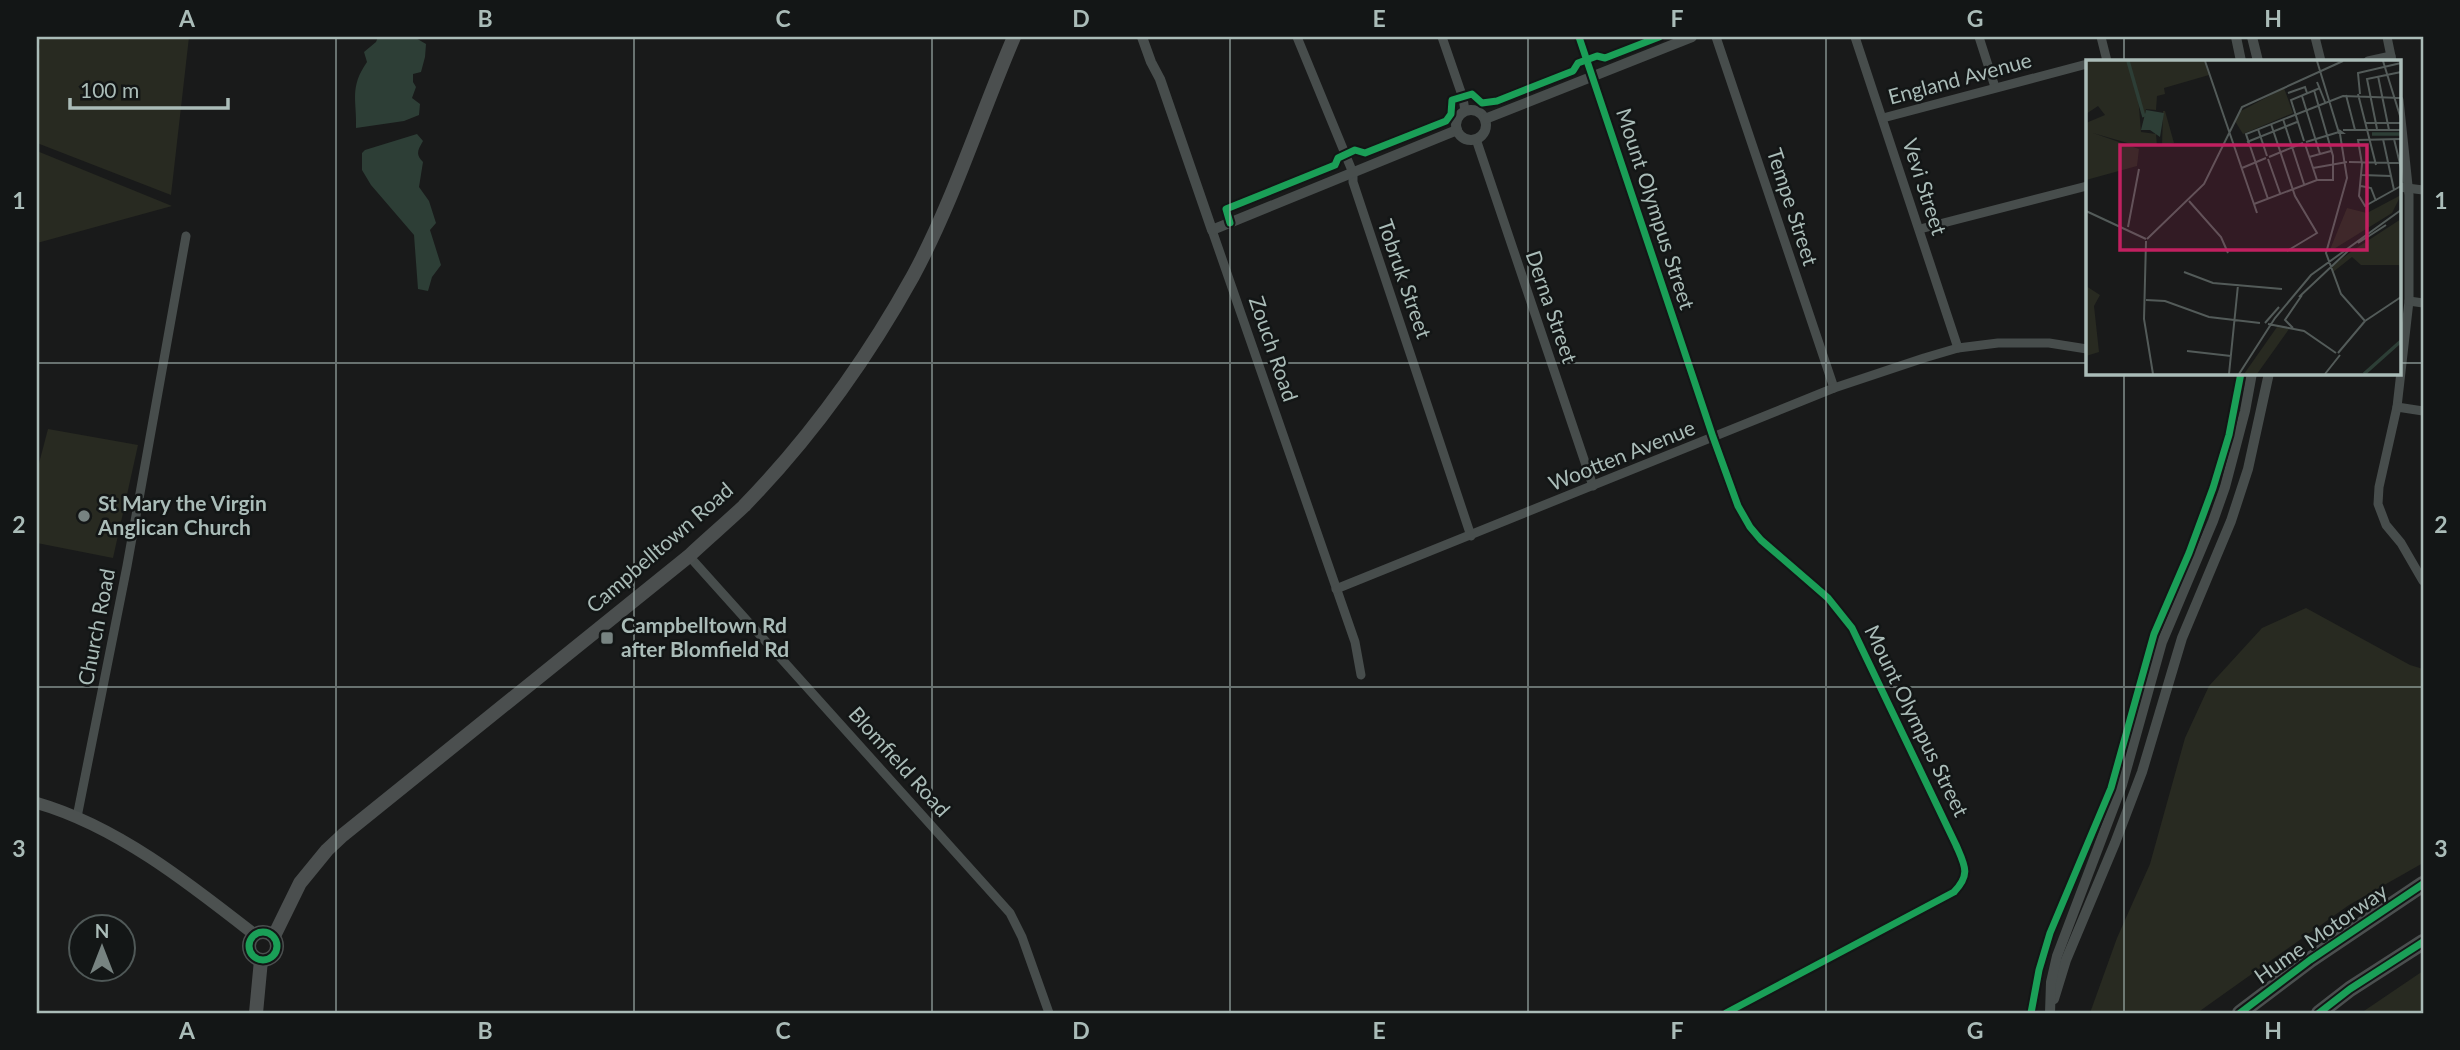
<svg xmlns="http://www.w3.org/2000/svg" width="2460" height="1050" viewBox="0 0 2460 1050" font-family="Lato,sans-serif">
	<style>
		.green { fill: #282a21 }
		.water { fill: #2d3e36 }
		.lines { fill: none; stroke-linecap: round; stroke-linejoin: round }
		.minor { stroke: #474d4c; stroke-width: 9 }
		.tertiary { stroke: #474d4c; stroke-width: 10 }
		.secondary { stroke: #4c5150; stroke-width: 12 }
		.primary { stroke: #4b4f4f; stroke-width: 14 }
		.motorway { stroke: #4b4f4f; stroke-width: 16 }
		.cycleway-casing { stroke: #131616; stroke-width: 11 }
		.cycleway { stroke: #1a9f57; stroke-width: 7 }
		.grid { fill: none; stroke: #aabcb8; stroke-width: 2; stroke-opacity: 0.55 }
		.poi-dot { fill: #778381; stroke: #131616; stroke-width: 2.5 }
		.labels { text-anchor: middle; stroke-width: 5; stroke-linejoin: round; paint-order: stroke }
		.street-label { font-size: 21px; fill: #aabcb8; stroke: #131616 }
		.poi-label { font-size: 21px; font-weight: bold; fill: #aabcb8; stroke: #131616; text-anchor: start }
		.inset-river { fill: none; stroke: #2d3e36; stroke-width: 3.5 }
		.inset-road { fill: none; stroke: #535b59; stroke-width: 2 }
		.view { fill: #c12060; fill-opacity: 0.15; stroke: #c12060; stroke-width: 3.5 }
		.inset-edge { fill: none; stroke: #aabcb8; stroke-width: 3.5 }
		.neatline { fill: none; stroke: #aabcb8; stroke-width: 2.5 }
		.grid-label { font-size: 23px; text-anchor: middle; font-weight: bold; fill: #aabcb8 }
	</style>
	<rect width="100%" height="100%" fill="#191a1a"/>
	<g class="green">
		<path d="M38,37H189L171,195L37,143V57L40,47Z"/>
		<path d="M37,151L172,206L37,243Z"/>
		<path d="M48,429L138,445L113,558L37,543V471Z"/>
		<path d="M2306,608L2410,665L2423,669V863L2349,905L2197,1013H2090L2117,938L2150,864L2185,738L2209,686L2262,628Z"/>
		<path d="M2423,971V1013H2361Z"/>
	</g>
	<g class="water">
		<path d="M378,37H414L426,44L425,57L421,72L413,74V82L416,87L412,98L420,104L419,115L404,121L356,128C357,100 349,88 367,62L364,52L376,42Z"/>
		<path d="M417,134L423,141C418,150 415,154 423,162L419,187L429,201L436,223L430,230L441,265L432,277L428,291L418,289L414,235L371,185L362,170V153L365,150Z"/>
	</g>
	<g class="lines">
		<g class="minor">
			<path d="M1297,37L1353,173V182L1471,536"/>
			<path d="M1442,37L1463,98L1465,111"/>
			<path d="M1579,37L1713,437L1738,506L1750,527L1761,540L1828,598L1852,628L1956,845C1965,866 1971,874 1954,892L1726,1013"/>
			<path d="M1716,37L1834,388"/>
			<path d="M1855,37L1958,348"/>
			<path d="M1979,37L1995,87"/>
			<path d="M2101,37L2107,61"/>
			<path d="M2315,37L2321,61"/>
			<path d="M2387,37L2392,61"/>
			<path d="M2368,61L2391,56"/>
			<path d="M2399,100L2409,195V301L2397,407L2379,487L2378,504L2386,525L2401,543L2423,581"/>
			<path d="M1883,118L2087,64"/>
			<path d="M1476,139L1593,486"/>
			<path d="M2399,187L2423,190"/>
			<path d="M1920,229L2087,186"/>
			<path d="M1212,230L1355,642L1361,675"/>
			<path d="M2409,301L2423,303"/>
			<path d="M2397,407L2423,411"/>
			<path d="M689,556L1010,913L1022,937L1049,1013"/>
			<path d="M1336,589L1834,388L1924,358L1958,348L1998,343H2049L2087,349"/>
			<path d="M77,817L127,566L186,236"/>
		</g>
		<g class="tertiary">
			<path d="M1142,37L1151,62L1160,79L1212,230L1457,130"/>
			<path d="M2236,37L2241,61"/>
			<path d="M2252,37L2258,61"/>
			<circle cx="1471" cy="125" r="15"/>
			<path d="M1485,119L1692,37"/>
			<path d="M2054,999L2066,960L2115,843L2142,772L2182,638L2231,521L2248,469L2269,373"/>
			<path d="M2050,1013L2051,982L2057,956L2122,785L2162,642L2213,521L2225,487L2245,411L2252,373"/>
		</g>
		<path class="secondary" d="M37,803C117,826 190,884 255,935"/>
		<g class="primary">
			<circle cx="263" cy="946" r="14"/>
			<path d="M274,936L300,883L327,850L343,835L689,556C707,539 726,523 744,506C810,438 867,359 913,276C954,200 980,116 1014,37"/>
			<path d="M256,1013L261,960"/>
		</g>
		<g class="motorway">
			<path d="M2240,1013L2310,960L2423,884"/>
			<path d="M2319,1013L2350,989L2423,942"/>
		</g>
		<defs>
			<g id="cycleway">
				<path d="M1579,37L1713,437L1738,506L1750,527L1761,540L1828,598L1852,628L1956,845C1965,866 1971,874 1954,892L1726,1013"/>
				<path d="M1230,223L1226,209L1335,165L1338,158L1355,150L1365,153L1446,121L1451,114L1452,100L1472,94L1482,103L1497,101L1573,71L1578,63L1597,56L1605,58L1659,37"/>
				<circle cx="263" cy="946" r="14"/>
				<path d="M2031,1013L2039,970L2050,933L2111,788L2154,634L2189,553L2213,488L2229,435L2241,373"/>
				<path d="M2240,1013L2310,960L2423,884"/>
				<path d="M2319,1013L2350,989L2423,942"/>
			</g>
		</defs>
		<use href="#cycleway" class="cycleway-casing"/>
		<use href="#cycleway" class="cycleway"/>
	</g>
	<path class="grid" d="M336,37V1013M634,37V1013M932,37V1013M1230,37V1013M1528,37V1013M1826,37V1013M2124,37V61M37,363H2087M2399,363H2423M2124,373V1013M37,687H2423"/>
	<g class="poi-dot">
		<circle cx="84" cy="516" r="7"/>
		<rect x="600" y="631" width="14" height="14" rx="3.5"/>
	</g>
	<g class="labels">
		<g class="street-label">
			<text transform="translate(1960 79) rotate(-15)" y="7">England Avenue</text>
			<text transform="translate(1924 187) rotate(72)" y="7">Vevi Street</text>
			<text transform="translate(1792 207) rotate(72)" y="7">Tempe Street</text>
			<text transform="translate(1655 209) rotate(72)" y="7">Mount Olympus Street</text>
			<text transform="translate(1404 279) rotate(71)" y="7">Tobruk Street</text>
			<text transform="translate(1551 307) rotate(71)" y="7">Derna Street</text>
			<text transform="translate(1273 349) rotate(71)" y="7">Zouch Road</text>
			<text transform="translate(1622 456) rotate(-22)" y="7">Wootten Avenue</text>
			<text transform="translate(660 548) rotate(-41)" y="7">Campbelltown Road</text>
			<text transform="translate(97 627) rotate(-79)" y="7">Church Road</text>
			<text transform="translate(1916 721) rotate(64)" y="7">Mount Olympus Street</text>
			<text transform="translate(899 762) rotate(48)" y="7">Blomfield Road</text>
			<text transform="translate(2321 934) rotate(-35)" y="7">Hume Motorway</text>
		</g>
		<g class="poi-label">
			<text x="98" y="511">St Mary the Virgin<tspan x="98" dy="24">Anglican Church</tspan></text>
			<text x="621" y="633">Campbelltown Rd<tspan x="621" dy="24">after Blomfield Rd</tspan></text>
		</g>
	</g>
	<g transform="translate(2086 60)">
		<rect width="315" height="315" fill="#191a1a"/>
		<path d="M0,1H118L123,15L78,28L79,34L71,36L70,50L60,49L58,56L52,35L55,72L70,74L71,86H52L7,73L53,89L51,106L0,120V63L19,55L12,46L0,54ZM198,28L207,53L157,74L149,61L155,51ZM77,51H79L88,83L76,86ZM315,135L306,153L243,192L261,148L281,153ZM315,159V209L313,205H275L266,197L247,212L245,207L266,191ZM0,226L14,235L8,246L13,292L0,296ZM191,267L203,269L171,314H158Z" fill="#282a21"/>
		<path d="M60,50L78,53L74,77L64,70H55Z" fill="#2d3e36"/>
		<path class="inset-river" d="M42,1L58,57M286,74H315M278,314L315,281"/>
		<path class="inset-road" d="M119,1L171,153M231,1L253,73H257L253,70M297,1L315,59M292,16L303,70M231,22L239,42M202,33L219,27L221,33M272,34L290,105M274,34L272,13L315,3M260,35L269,70M216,36L234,94M197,59L218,124M280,63H315M185,64L209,136L231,173L201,191M172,69L181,96M291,69L281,19L315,12M257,70H315M254,74L261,118L240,193L255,234L279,261M297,79L308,130M308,79L315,108M315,79L272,80L276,104L273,136L279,146L315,126M218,81L205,40L234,28M161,82L211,62M220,82L253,72M219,84L231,120M183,97L217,83M223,97L245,91M182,99L194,133M263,102L315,103M156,108L180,98M227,108L261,102M276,115L305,116M275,126L285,128L290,141M182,139L160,74L257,36L315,38M103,141L135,177L142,193M168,144L231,120H247V96L228,30M0,151L60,179M42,167L53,109M61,179L118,124L156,47L257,1M60,181L58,259L67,314M272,183L300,165M98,212L127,223L196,229M213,237L263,190M60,240L79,241L123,257L174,263M279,261L315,237M179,263L193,247M182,264L218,271L250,293M207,268L199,260L216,235M101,291L145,296M252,293L279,261M143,314L152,225M153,314L189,258L225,215L315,150M239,314L254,295"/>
		<path class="view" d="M34,85H281V190H34Z"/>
		<rect width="315" height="315" class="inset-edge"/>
	</g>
	<rect width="2460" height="1050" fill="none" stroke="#131616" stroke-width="77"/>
	<g transform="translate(102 948)"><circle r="33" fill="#131616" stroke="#4f5857" stroke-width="2"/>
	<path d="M0-5L12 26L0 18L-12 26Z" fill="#778381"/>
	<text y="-10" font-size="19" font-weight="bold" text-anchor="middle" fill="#aabcb8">N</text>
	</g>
	<path d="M70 98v10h158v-10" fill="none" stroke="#aabcb8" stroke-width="3.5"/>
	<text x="80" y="98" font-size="21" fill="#aabcb8" stroke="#131616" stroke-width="5" paint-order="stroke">100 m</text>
	<rect x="38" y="38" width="2384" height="974" class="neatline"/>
	<g class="grid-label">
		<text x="187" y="27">A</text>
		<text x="485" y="27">B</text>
		<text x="783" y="27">C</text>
		<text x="1081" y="27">D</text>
		<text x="1379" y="27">E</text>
		<text x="1677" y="27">F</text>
		<text x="1975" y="27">G</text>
		<text x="2273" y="27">H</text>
		<text x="19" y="209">1</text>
		<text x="2441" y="209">1</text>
		<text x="19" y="533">2</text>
		<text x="2441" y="533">2</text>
		<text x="19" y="857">3</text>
		<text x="2441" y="857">3</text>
		<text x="187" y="1039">A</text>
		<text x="485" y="1039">B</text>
		<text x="783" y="1039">C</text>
		<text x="1081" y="1039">D</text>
		<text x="1379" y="1039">E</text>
		<text x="1677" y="1039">F</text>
		<text x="1975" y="1039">G</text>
		<text x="2273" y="1039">H</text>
	</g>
</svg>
